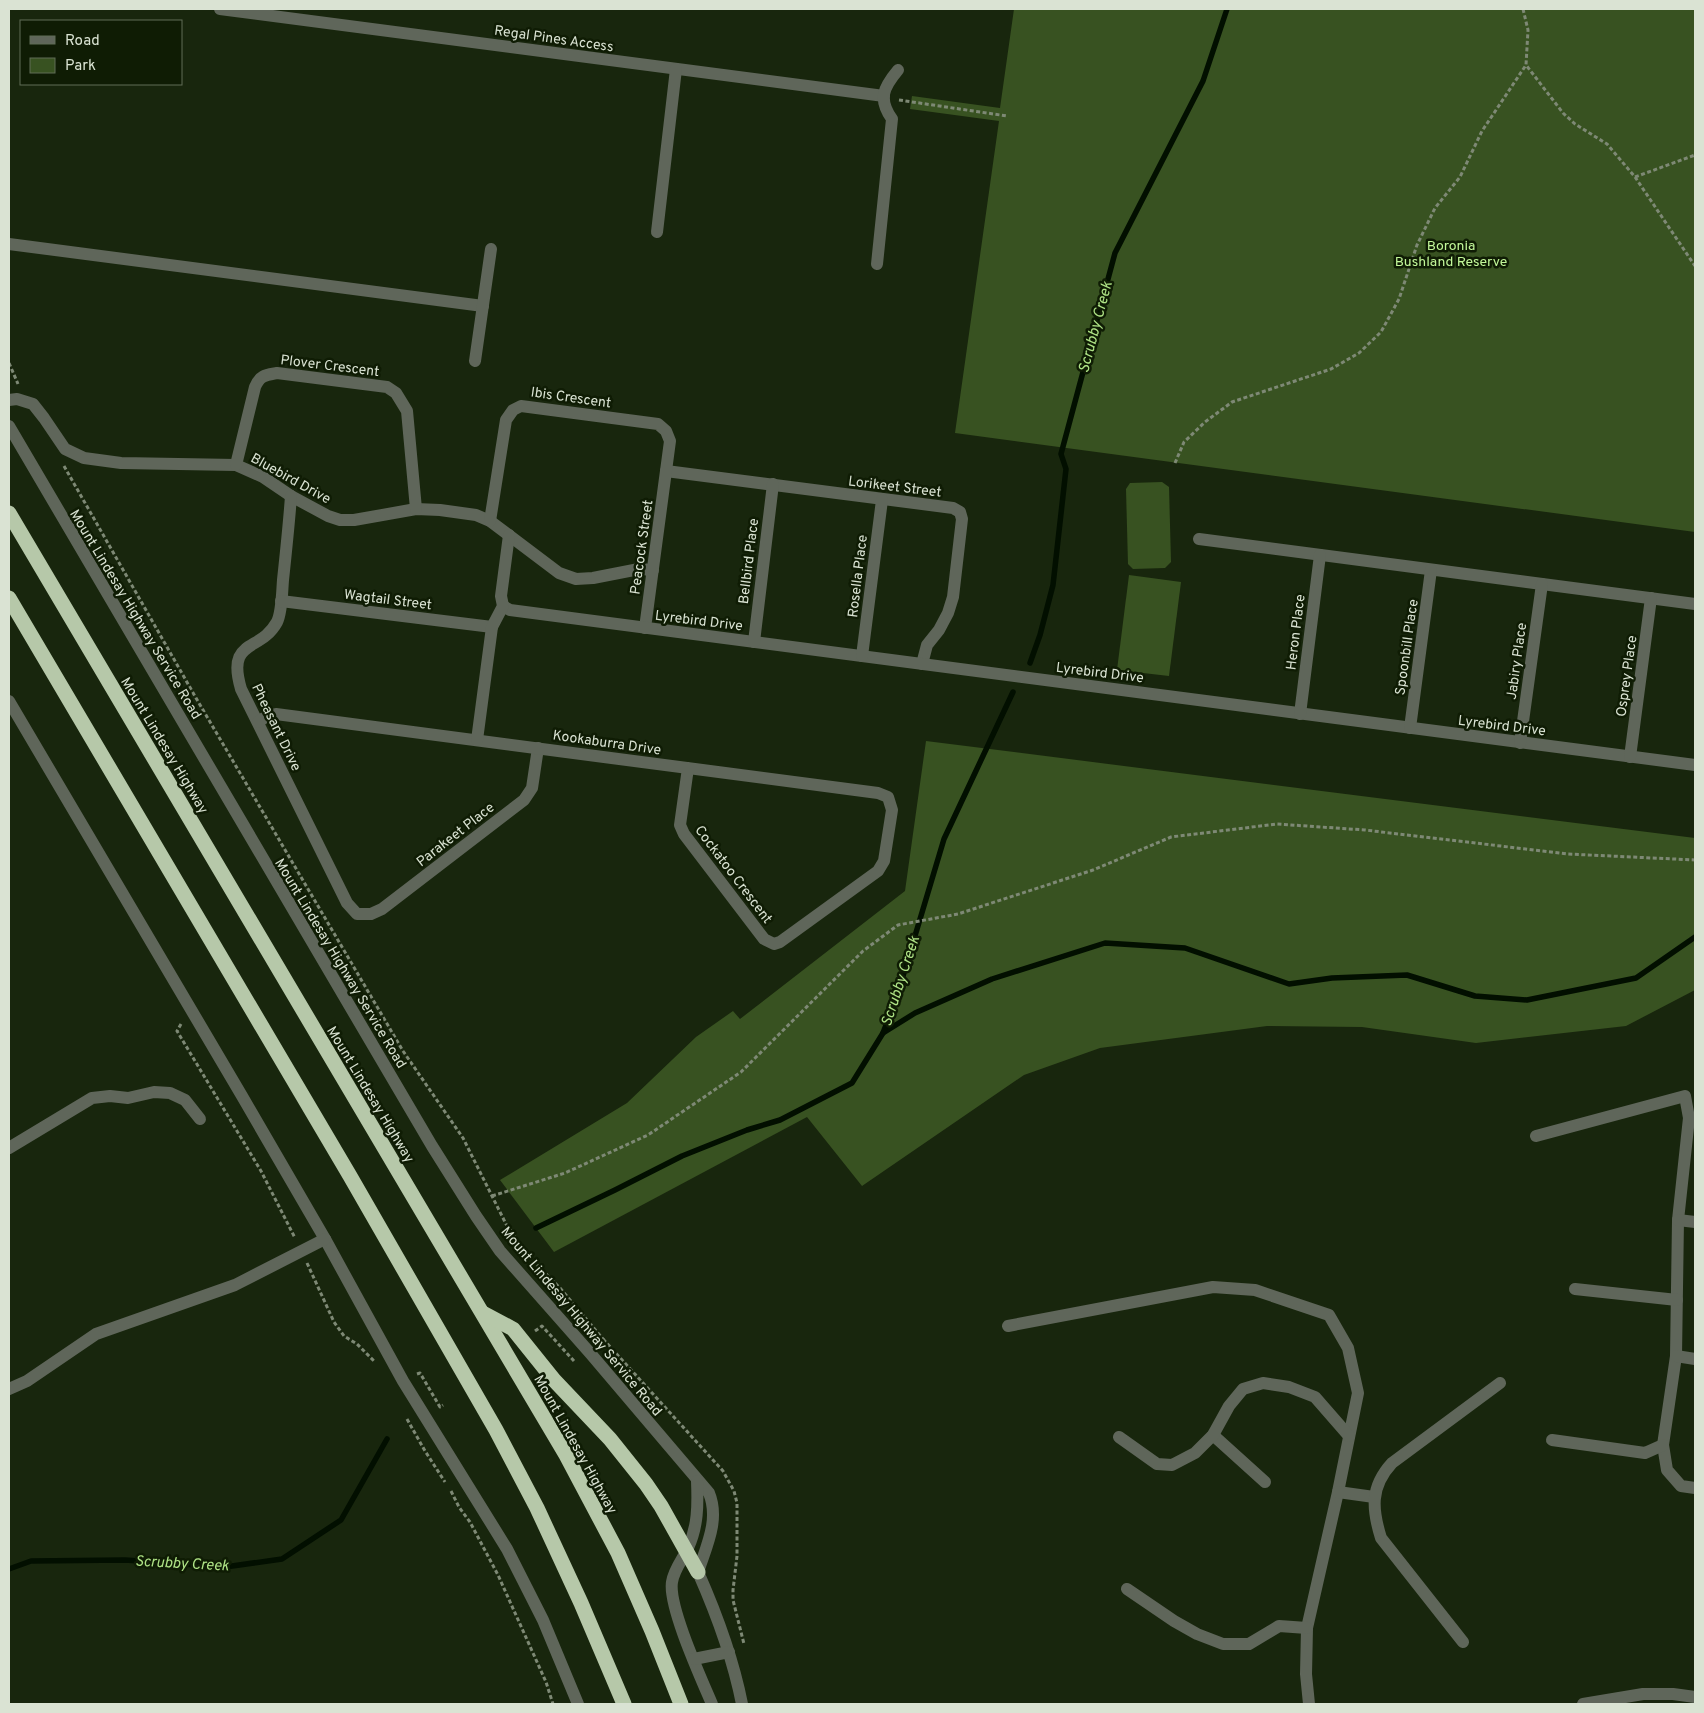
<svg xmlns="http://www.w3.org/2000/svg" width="1704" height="1713" viewBox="0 0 1704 1713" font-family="Overpass,sans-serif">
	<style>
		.green { fill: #385221 }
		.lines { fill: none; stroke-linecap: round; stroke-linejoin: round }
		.stream { stroke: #020f00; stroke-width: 5.5 }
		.path { stroke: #7e8975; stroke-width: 3; stroke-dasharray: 4 2.5; stroke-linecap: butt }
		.minor { stroke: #5f665a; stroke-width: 12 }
		.highway { stroke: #b6c8a9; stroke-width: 15 }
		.labels { text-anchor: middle; stroke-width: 5; stroke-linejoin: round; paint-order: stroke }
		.street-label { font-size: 14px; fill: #dae3d3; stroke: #0f1c04 }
		.park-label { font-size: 14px; fill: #c2f799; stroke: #0f1c04 }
		.water-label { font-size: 15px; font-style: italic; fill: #afe386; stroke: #0f1c04 }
	</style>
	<rect width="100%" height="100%" fill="#18260d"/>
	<g class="green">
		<path d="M1014,9H1695V532L955,433L999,121L910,109L912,96L1000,108Z"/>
		<path d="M1162,482L1169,487L1171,562L1165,568L1133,569L1128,564L1126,489L1130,483Z"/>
		<path d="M1129,575L1181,582L1169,676L1117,670Z"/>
		<path d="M926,741L1695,838V990L1626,1026L1476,1043L1362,1027L1267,1026L1100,1048L1024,1075L862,1186L807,1117L554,1252L500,1180L627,1103L696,1037L733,1011L740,1019L905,891Z"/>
	</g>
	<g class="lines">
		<g class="stream">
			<path d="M1030,663L1040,635L1053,585L1066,469L1061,454L1115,253L1203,81L1227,9"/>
			<path d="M883,1033L915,1013L992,979L1105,943L1185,948L1289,984L1332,978L1407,975L1475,996L1527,1000L1636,978L1695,937"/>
			<path d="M536,1228L615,1190L682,1156L747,1130L780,1120L852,1083L883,1033L897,996L944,839L1013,692"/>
			<path d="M9,1569L31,1561L125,1560L225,1567L282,1559L341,1520L387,1439"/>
		</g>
		<g class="path">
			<path d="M1523,9L1528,30L1526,65L1563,113L1575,124L1607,144L1635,177L1695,266"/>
			<path d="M899,100L1007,116"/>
			<path d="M1635,177L1695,155"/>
			<path d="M9,363L18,384"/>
			<path d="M1175,463L1184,442L1205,422L1232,402L1331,369L1359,353L1381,332L1399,299L1417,245L1435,208L1460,177L1482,131L1526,65"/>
			<path d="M64,466L196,698L403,1051L463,1138L506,1224L528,1256L560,1288L603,1339L600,1342"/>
			<path d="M181,1024L177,1031L261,1171L295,1238"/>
			<path d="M492,1196L565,1173L648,1135L741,1072L863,951L898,925L958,914L1093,870L1171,837L1277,824L1365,830L1568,854L1695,860"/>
			<path d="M307,1263L334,1322L344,1336L357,1344L374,1361"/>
			<path d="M535,1331L542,1326L574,1361"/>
			<path d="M603,1339L723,1471L734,1491L737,1503V1556L733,1590V1600L744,1644"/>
			<path d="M417,1374L420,1373L440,1407L443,1405"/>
			<path d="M407,1419L425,1451L445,1482"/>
			<path d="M451,1491L459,1507L470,1522L498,1575L546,1682L553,1704"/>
		</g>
		<g class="minor">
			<path d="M220,9L884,96"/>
			<path d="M657,232L676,69"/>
			<path d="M9,244L483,306"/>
			<path d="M877,264L892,119C878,99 883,88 898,70"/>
			<path d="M475,361L491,249"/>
			<path d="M9,400L17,399L33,404L44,418L65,449L84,458L121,463L236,465L263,477L291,496L328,516L340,520H354L416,509L440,510L476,515L490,521L559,573L576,579L593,578L639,569L653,570"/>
			<path d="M9,426L432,1146L476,1216L500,1251L590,1353L709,1493C720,1520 706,1547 698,1572C717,1615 733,1658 742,1704"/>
			<path d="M236,465L255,387C260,375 266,375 277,373L387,387L396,393L407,411L416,509"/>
			<path d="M666,471L953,508L960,512L962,519L953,597L948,613L939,630L927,645L922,664"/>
			<path d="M291,496C289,524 286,552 283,580C282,592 282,612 277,622C260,653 226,638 241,689L347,903L357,914H371L382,909L524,800L532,788L538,748"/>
			<path d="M490,521L506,420L513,410L521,406L658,424L666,431L670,441L645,628"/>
			<path d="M1199,539L1695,604"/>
			<path d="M281,601L492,627"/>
			<path d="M503,606L510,610L1695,765"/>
			<path d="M754,642L773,484"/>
			<path d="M862,656L882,500"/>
			<path d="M9,701L242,1096L325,1239L403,1381L507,1549L543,1620L578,1704"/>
			<path d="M1300,714L1320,555"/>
			<path d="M258,722L267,716L276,714L878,793L888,797L892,810L884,861L878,871L780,942L774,944L764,939L684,834L680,825L688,768"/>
			<path d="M1410,728L1431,570"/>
			<path d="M477,740L492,627L503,606L501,596L509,535"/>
			<path d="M1520,743L1542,584"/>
			<path d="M1630,757L1651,598"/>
			<path d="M1536,1136L1685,1096L1689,1118L1678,1220L1676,1356L1663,1445L1667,1470L1681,1486L1695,1488"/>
			<path d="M9,1148L92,1098L110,1096L128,1098L154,1092L170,1093L185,1100L200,1119"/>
			<path d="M1678,1220L1695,1222"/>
			<path d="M1575,1289L1677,1300"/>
			<path d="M1008,1326L1213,1287L1255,1290L1329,1315L1348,1348L1358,1393L1338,1492L1307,1628L1306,1674L1309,1704"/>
			<path d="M1676,1356L1695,1359"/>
			<path d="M9,1389L27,1381L96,1334L235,1285L325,1239"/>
			<path d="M1213,1435L1265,1482"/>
			<path d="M1119,1437L1157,1464L1172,1465L1195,1453L1213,1435L1229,1406L1243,1389L1263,1383L1289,1387L1315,1397L1349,1436"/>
			<path d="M1552,1440L1645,1453L1663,1445"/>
			<path d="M697,1481C698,1505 698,1526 688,1548C683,1559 674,1569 672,1582C668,1606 701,1678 712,1704"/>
			<path d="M1338,1492L1374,1497"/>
			<path d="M1127,1589L1174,1621L1197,1634L1223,1644H1249L1279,1626L1307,1628"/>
			<path d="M1463,1642L1381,1538C1372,1509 1370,1487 1392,1463L1500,1383"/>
			<path d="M694,1659L729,1652"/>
			<path d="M1583,1704L1643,1694H1673L1695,1697"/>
		</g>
		<g class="highway">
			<path d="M9,513L566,1455L618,1553L652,1631L681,1704"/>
			<path d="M9,598L350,1176L496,1430L537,1508L581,1603L624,1704"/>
			<path d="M483,1313L513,1329L554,1380L610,1439L646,1484L661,1506L698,1572"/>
		</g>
	</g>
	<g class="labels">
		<g class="street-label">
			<text transform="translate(554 38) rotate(8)" y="5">Regal Pines Access</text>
			<text transform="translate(330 365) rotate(7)" y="5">Plover Crescent</text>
			<text transform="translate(571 397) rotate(8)" y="5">Ibis Crescent</text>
			<text transform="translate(291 478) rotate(29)" y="5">Bluebird Drive</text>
			<text transform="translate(895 486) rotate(7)" y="5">Lorikeet Street</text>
			<text transform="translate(641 547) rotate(-82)" y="5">Peacock Street</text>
			<text transform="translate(748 561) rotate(-83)" y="5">Bellbird Place</text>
			<text transform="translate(857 576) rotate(-83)" y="5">Rosella Place</text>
			<text transform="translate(388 599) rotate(7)" y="5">Wagtail Street</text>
			<text transform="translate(136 614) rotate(59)" y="5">Mount Lindesay Highway Service Road</text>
			<text transform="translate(699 620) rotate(7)" y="5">Lyrebird Drive</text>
			<text transform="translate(1295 632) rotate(-83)" y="5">Heron Place</text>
			<text transform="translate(1406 647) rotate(-82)" y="5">Spoonbill Place</text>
			<text transform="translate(1516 661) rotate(-82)" y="5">Jabiry Place</text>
			<text transform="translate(1100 672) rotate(7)" y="5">Lyrebird Drive</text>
			<text transform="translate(1626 676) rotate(-82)" y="5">Osprey Place</text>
			<text transform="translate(1502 725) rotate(7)" y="5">Lyrebird Drive</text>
			<text transform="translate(277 727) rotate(64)" y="5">Pheasant Drive</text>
			<text transform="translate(607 742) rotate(8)" y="5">Kookaburra Drive</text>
			<text transform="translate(165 745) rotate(59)" y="5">Mount Lindesay Highway</text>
			<text transform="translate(455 834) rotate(-38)" y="5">Parakeet Place</text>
			<text transform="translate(734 874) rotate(53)" y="5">Cockatoo Crescent</text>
			<text transform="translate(341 963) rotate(59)" y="5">Mount Lindesay Highway Service Road</text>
			<text transform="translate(371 1094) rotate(59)" y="5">Mount Lindesay Highway</text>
			<text transform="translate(582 1321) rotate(50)" y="5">Mount Lindesay Highway Service Road</text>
			<text transform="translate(576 1444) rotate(61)" y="5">Mount Lindesay Highway</text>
		</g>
		<g class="park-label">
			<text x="1451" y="250">Boronia<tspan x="1451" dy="16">Bushland Reserve</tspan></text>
		</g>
		<g class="water-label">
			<text transform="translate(1095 327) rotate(-75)" y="5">Scrubby Creek</text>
			<text transform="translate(900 981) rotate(-72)" y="5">Scrubby Creek</text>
			<text transform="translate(182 1563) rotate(3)" y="5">Scrubby Creek</text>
		</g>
	</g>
	<rect width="1704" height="1713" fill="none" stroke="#dae3d3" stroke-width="20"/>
	<rect x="20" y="20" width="162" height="65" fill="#0f1c04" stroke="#606c57"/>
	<rect x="30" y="36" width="25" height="8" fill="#5f665a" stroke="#606c57"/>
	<text x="65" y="45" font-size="15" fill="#dae3d3">Road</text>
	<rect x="30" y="58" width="25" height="15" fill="#385221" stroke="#606c57"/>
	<text x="65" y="70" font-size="15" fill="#dae3d3">Park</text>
</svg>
